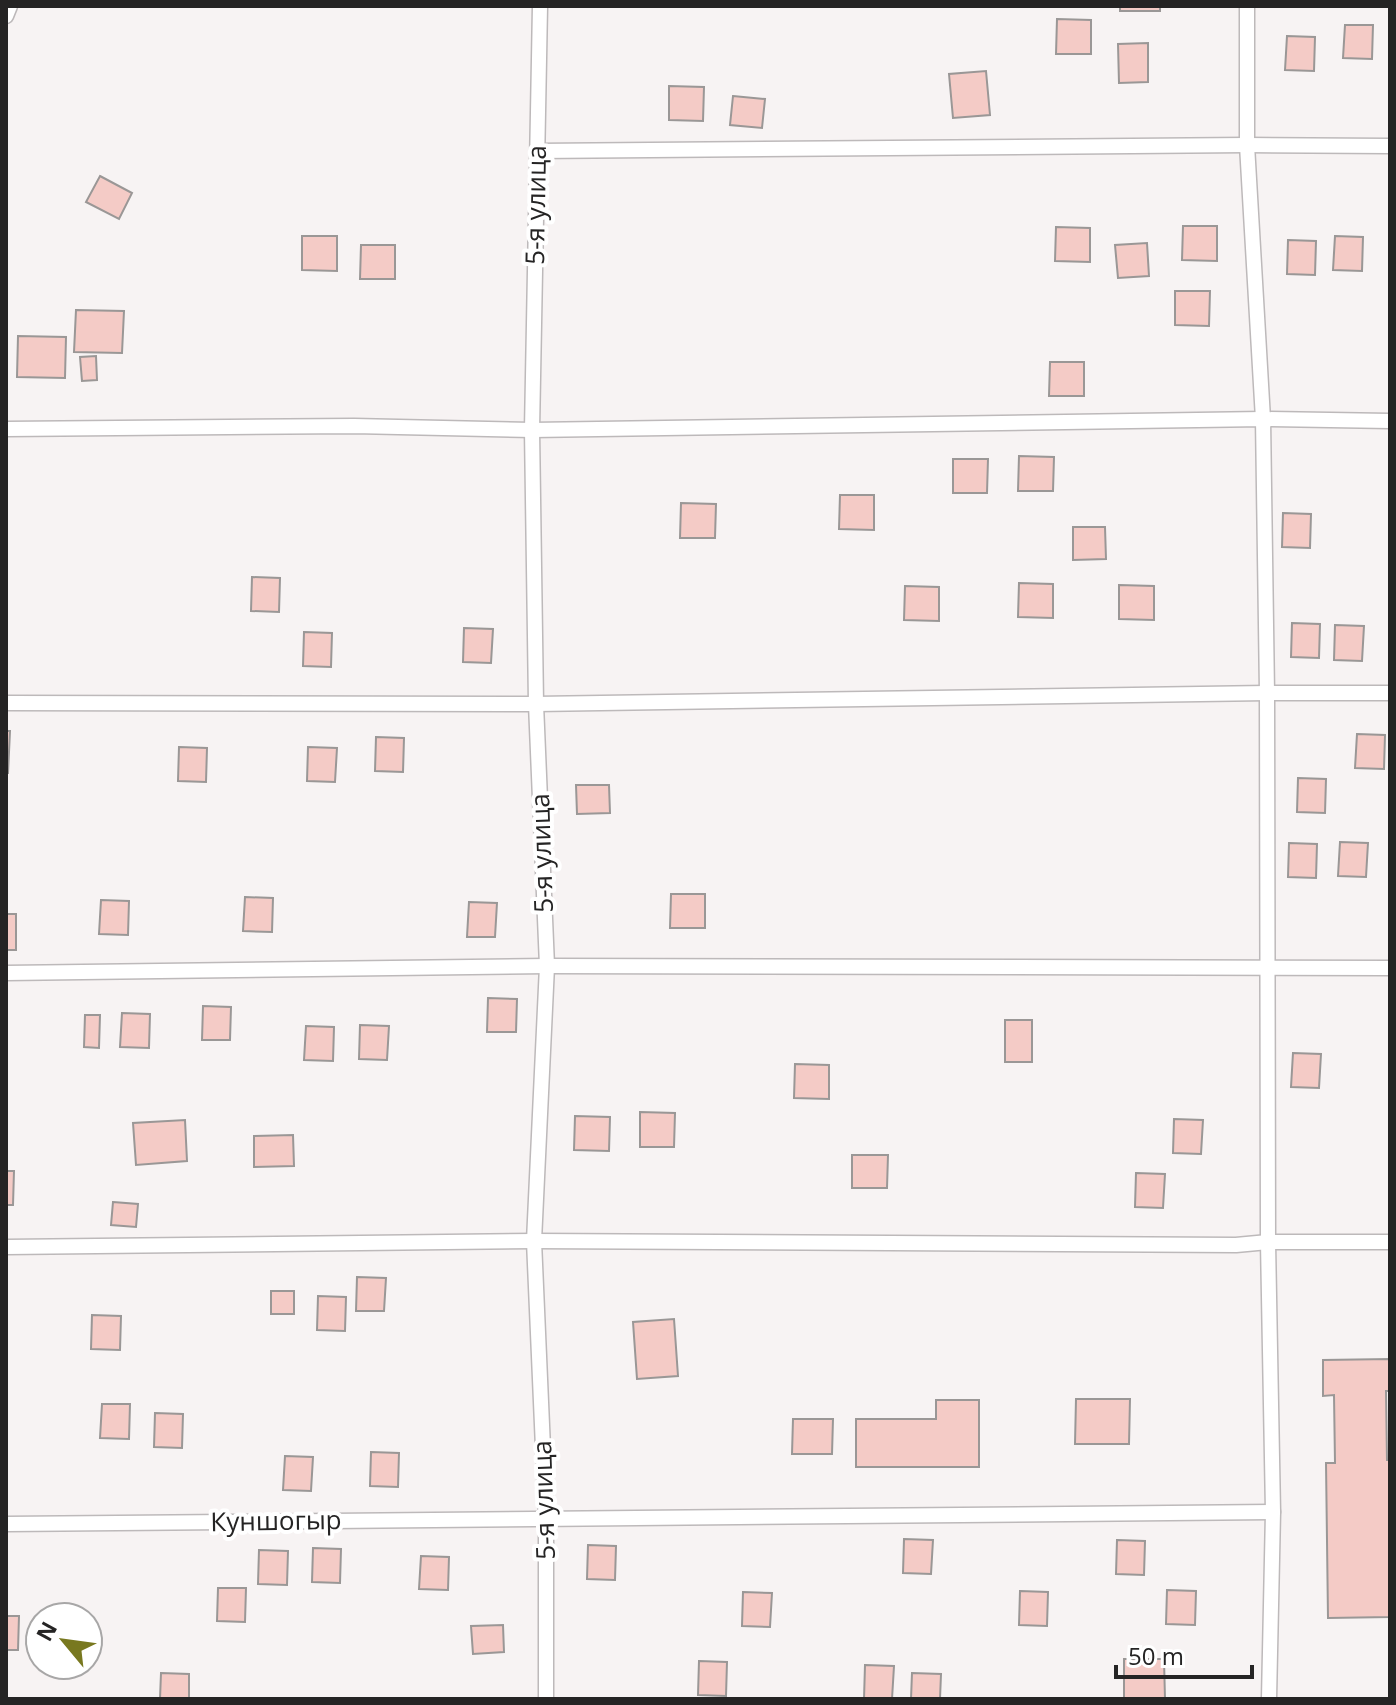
<svg xmlns="http://www.w3.org/2000/svg" width="1396" height="1705" viewBox="0 0 1396 1705" font-family="'Open Sans',sans-serif">
	<style>
		.building { fill: #f4cbc6; stroke: #9a9796; stroke-width: 2 }
		.lines { fill: none; stroke-linecap: round; stroke-linejoin: round }
		.minor-casing { stroke: #bdb9ba; stroke-width: 17 }
		.minor { stroke: #fff; stroke-width: 14 }
		.labels { text-anchor: middle; stroke-width: 8; stroke-linejoin: round; paint-order: stroke }
		.street-label { font-size: 26px; fill: #252424; stroke: #fff }
	</style>
	<rect width="100%" height="100%" fill="#f7f3f3"/>
	<g class="building">
		<rect x="1120" y="6" width="40" height="5"/>
		<path d="M1057,19L1091,20V54H1056Z"/>
		<path d="M1345,25H1373L1372,59L1343,58Z"/>
		<path d="M1287,36L1315,37L1314,71L1285,70Z"/>
		<path d="M1148,43V82L1119,83L1118,44Z"/>
		<path d="M986,71L990,115L953,118L949,74Z"/>
		<path d="M669,86L704,87L703,121L669,120Z"/>
		<path d="M733,96L765,99L762,128L730,125Z"/>
		<path d="M100,176L132,193L119,219L86,202Z"/>
		<path d="M1183,226H1217V261L1182,260Z"/>
		<path d="M1056,227L1090,228V262L1055,261Z"/>
		<path d="M302,236H337V271L302,270Z"/>
		<path d="M1335,236L1363,237L1362,271L1333,270Z"/>
		<path d="M1288,240L1316,241L1315,275L1287,274Z"/>
		<path d="M1147,243L1149,276L1118,278L1115,245Z"/>
		<path d="M361,245H395V279H360Z"/>
		<path d="M1175,291H1210L1209,326L1175,325Z"/>
		<path d="M76,310L124,311L122,353L74,352Z"/>
		<path d="M18,336L66,337L65,378L17,377Z"/>
		<path d="M96,356L97,380L82,381L80,357Z"/>
		<path d="M1050,362H1084V396H1049Z"/>
		<path d="M1019,456L1054,457L1053,491H1018Z"/>
		<path d="M953,459H988L987,493H953Z"/>
		<path d="M840,495H874V530L839,529Z"/>
		<path d="M681,503L716,504L715,538H680Z"/>
		<path d="M1283,513L1311,514L1310,548L1282,547Z"/>
		<path d="M1073,527H1105L1106,559L1073,560Z"/>
		<path d="M252,577L280,578L279,612L251,611Z"/>
		<path d="M1019,583L1053,584V618L1018,617Z"/>
		<path d="M1119,585L1154,586V620L1119,619Z"/>
		<path d="M905,586L939,587V621L904,620Z"/>
		<path d="M1292,623L1320,624L1319,658L1291,657Z"/>
		<path d="M1335,625L1364,626L1362,661L1334,660Z"/>
		<path d="M464,628L493,629L491,663L463,662Z"/>
		<path d="M304,632L332,633L331,667L303,666Z"/>
		<path d="M6,731H10L8,773H6Z"/>
		<path d="M1357,734L1385,735L1384,769L1355,768Z"/>
		<path d="M376,737L404,738L403,772L375,771Z"/>
		<path d="M179,747L207,748L206,782L178,781Z"/>
		<path d="M308,747L337,748L335,782L307,781Z"/>
		<path d="M1298,778L1326,779L1325,813L1297,812Z"/>
		<path d="M576,785H609L610,813L577,814Z"/>
		<path d="M1340,842L1368,843L1366,877L1338,876Z"/>
		<path d="M1289,843L1317,844L1316,878L1288,877Z"/>
		<path d="M671,894H705V928H670Z"/>
		<path d="M245,897L273,898L272,932L243,931Z"/>
		<path d="M101,900L129,901L128,935L99,934Z"/>
		<path d="M469,902L497,903L495,937H467Z"/>
		<rect x="6" y="914" width="10" height="36"/>
		<path d="M488,998L517,999L516,1032H487Z"/>
		<path d="M203,1006L231,1007L230,1040H202Z"/>
		<path d="M122,1013L150,1014L149,1048L120,1047Z"/>
		<path d="M85,1015H100L99,1048L84,1047Z"/>
		<rect x="1005" y="1020" width="27" height="42"/>
		<path d="M360,1025L389,1026L387,1060L359,1059Z"/>
		<path d="M306,1026L334,1027L333,1061L304,1060Z"/>
		<path d="M1293,1053L1321,1054L1319,1088L1291,1087Z"/>
		<path d="M795,1064L829,1065V1099L794,1098Z"/>
		<path d="M640,1112L675,1113L674,1147H640Z"/>
		<path d="M575,1116L610,1117L609,1151L574,1150Z"/>
		<path d="M1174,1119L1203,1120L1201,1154L1173,1153Z"/>
		<path d="M185,1120L187,1161L136,1165L133,1123Z"/>
		<path d="M293,1135L294,1166L254,1167V1136Z"/>
		<path d="M852,1155H888L887,1188H852Z"/>
		<path d="M6,1171H14L13,1205H6Z"/>
		<path d="M1136,1173L1165,1174L1163,1208L1135,1207Z"/>
		<path d="M113,1202L138,1204L136,1227L111,1225Z"/>
		<path d="M357,1277L386,1278L384,1311H356Z"/>
		<rect x="271" y="1291" width="23" height="23"/>
		<path d="M318,1296L346,1297L345,1331L317,1330Z"/>
		<path d="M92,1315L121,1316L120,1350L91,1349Z"/>
		<path d="M674,1319L678,1376L637,1379L633,1322Z"/>
		<path d="M1390,1359V1391H1386L1387,1460H1390V1617L1328,1618L1326,1463H1335L1334,1395L1323,1396V1360Z"/>
		<path d="M1076,1399H1130L1129,1444H1075Z"/>
		<path d="M936,1400H979V1467H856V1419H936Z"/>
		<path d="M102,1404H130L129,1439L100,1438Z"/>
		<path d="M155,1413L183,1414L182,1448L154,1447Z"/>
		<path d="M793,1419H833L832,1454H792Z"/>
		<path d="M371,1452L399,1453L398,1487L370,1486Z"/>
		<path d="M285,1456L313,1457L311,1491L283,1490Z"/>
		<path d="M904,1539L933,1540L931,1574L903,1573Z"/>
		<path d="M1117,1540L1145,1541L1144,1575L1116,1574Z"/>
		<path d="M588,1545L616,1546L615,1580L587,1579Z"/>
		<path d="M313,1548L341,1549L340,1583L312,1582Z"/>
		<path d="M259,1550L288,1551L287,1585L258,1584Z"/>
		<path d="M421,1556L449,1557L448,1590L419,1589Z"/>
		<path d="M218,1588H246L245,1622L217,1621Z"/>
		<path d="M1167,1590L1196,1591L1195,1625L1166,1624Z"/>
		<path d="M1020,1591L1048,1592L1047,1626L1019,1625Z"/>
		<path d="M743,1592L772,1593L770,1627L742,1626Z"/>
		<path d="M6,1616H19L18,1650H6Z"/>
		<path d="M503,1625L504,1652L473,1654L471,1626Z"/>
		<path d="M1124,1659H1164L1165,1699H1124Z"/>
		<path d="M699,1661L727,1662L726,1696L698,1695Z"/>
		<path d="M865,1665L894,1666L892,1699H864Z"/>
		<path d="M161,1673L189,1674V1699H160Z"/>
		<path d="M912,1673L941,1674L940,1699H911Z"/>
	</g>
	<g class="lines">
		<defs>
			<g id="minor">
				<path d="M540,6L532,430L536,704L547,966L534,1241L546,1517V1699"/>
				<path d="M1247,6V145L1263,419L1267,693L1268,1242L1273,1512L1269,1699"/>
				<path d="M6,16L10,6"/>
				<path d="M537,151L1247,145L1390,146"/>
				<path d="M6,429L354,426L532,430L1263,419L1390,421"/>
				<path d="M6,703L536,704L1267,693H1390"/>
				<path d="M6,973L547,966L1390,968"/>
				<path d="M6,1247L534,1241L1236,1245L1268,1242H1390"/>
				<path d="M6,1524L1273,1512"/>
			</g>
		</defs>
		<use href="#minor" class="minor-casing"/>
		<use href="#minor" class="minor"/>
	</g>
	<g class="labels">
		<g class="street-label">
			<text transform="translate(536 205) rotate(-89)" y="9">5-я улица</text>
			<text transform="translate(542 853) rotate(-92)" y="9">5-я улица</text>
			<text transform="translate(544 1500) rotate(-92)" y="9">5-я улица</text>
			<text transform="translate(276 1521) rotate(-1)" y="9">Куншогыр</text>
		</g>
	</g>
	<rect width="1396" height="1705" fill="none" stroke="#252424" stroke-width="16"/>
	<g transform="translate(64 1641) rotate(299)"><circle r="38" fill="#ffffff" stroke="#a8a7a7" stroke-width="2"/>
	<path d="M0-6L14 30L0 20L-14 30Z" fill="#78781f"/>
	<text y="-12" font-size="22" font-weight="bold" text-anchor="middle" fill="#252424">N</text>
	</g>
	<path d="M1116 1665v12h136v-12" fill="none" stroke="#252424" stroke-width="4"/>
	<text x="1128" y="1665" font-size="24" fill="#252424" stroke="#ffffff" stroke-width="6" paint-order="stroke">50 m</text>
</svg>
